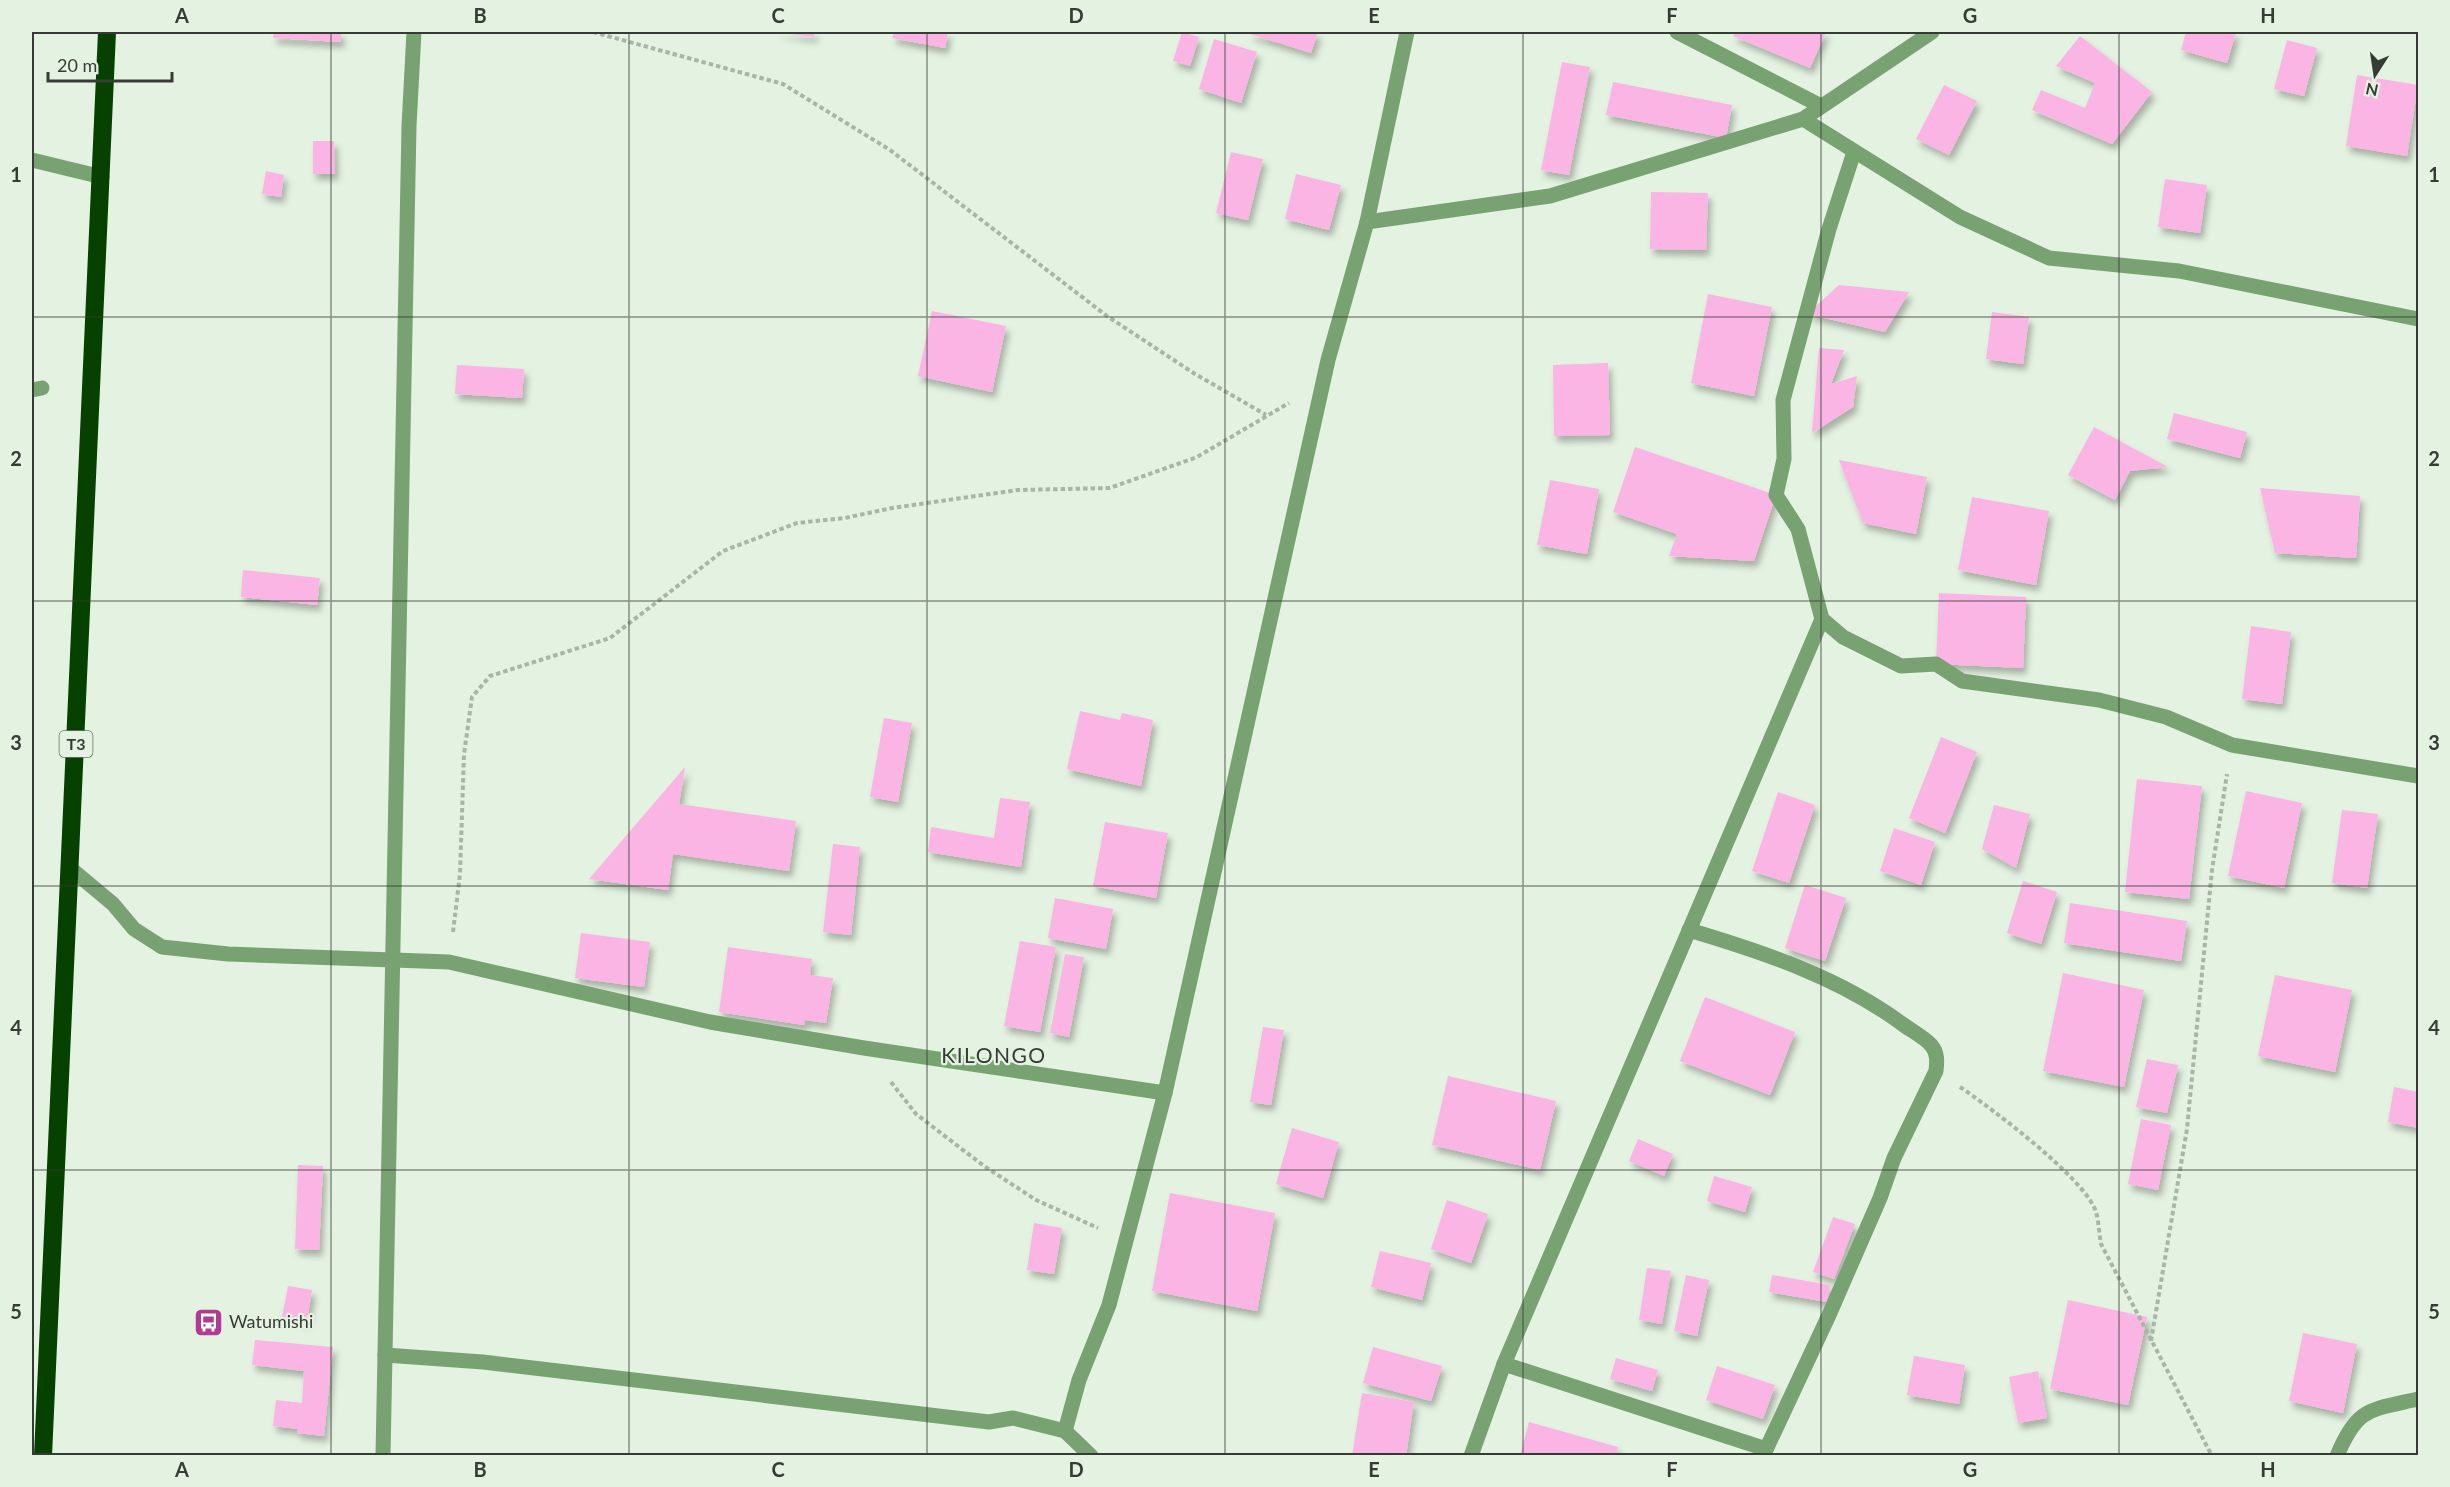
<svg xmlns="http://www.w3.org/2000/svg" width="2450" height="1487" viewBox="0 0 2450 1487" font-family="Lato,sans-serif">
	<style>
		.building { fill: #fab5e4; filter: url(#shadow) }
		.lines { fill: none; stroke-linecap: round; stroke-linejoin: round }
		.path { stroke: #a9b5a7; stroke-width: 4; stroke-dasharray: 4.5 3; stroke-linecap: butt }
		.minor { stroke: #78a271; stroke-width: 15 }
		.highway { stroke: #064100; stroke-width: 18 }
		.grid { fill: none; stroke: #363c35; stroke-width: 1.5; stroke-opacity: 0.55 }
		.labels { text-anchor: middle; stroke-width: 4.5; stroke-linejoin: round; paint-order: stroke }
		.shield { fill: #e4f2e1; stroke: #6a7369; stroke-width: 1.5 }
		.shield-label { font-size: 16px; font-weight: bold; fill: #363c35 }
		.poi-label { font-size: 18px; fill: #363c35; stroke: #e4f2e1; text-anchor: start }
		.quarter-label { font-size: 21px; letter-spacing: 1.5px; fill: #363c35; stroke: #e4f2e1 }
		.neatline { fill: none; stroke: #363c35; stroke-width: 2 }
		.grid-label { font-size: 20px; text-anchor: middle; font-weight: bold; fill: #363c35 }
	</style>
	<defs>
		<filter id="shadow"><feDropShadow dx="3.5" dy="6" stdDeviation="3" flood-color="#0004"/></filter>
	</defs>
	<rect width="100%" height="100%" fill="#e4f2e1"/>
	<g class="building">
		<path d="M274,32H341V42L273,38Z"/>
		<path d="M774,32H815L814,37Z"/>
		<path d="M894,32H948L945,48L892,38Z"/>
		<path d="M1182,32L1199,37L1190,66L1173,61Z"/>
		<path d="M1251,32H1318L1311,53L1250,34Z"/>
		<path d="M1736,32H1826L1810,68L1733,36Z"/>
		<path d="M2186,32H2236L2227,63L2181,50Z"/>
		<path d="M2080,36L2152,92L2112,144L2032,110L2041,90L2085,108L2095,83L2056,66Z"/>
		<path d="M1214,39L1257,52L1241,103L1199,89Z"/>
		<path d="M2287,40L2317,48L2304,96L2274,89Z"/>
		<path d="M1562,62L1590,67L1569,175L1541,170Z"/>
		<path d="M2357,75L2418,85L2407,156L2346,146Z"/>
		<path d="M1613,82L1732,105L1726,138L1606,115Z"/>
		<path d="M1944,85L1977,101L1949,155L1916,139Z"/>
		<path d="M313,141H334L335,174H313Z"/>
		<path d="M1231,152L1263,159L1248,220L1216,213Z"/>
		<path d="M266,171L284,175L281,197L262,194Z"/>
		<path d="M1296,174L1341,185L1329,230L1285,219Z"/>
		<path d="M2165,179L2207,185L2200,233L2158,227Z"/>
		<path d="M1651,192L1708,193L1706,250L1650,249Z"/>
		<path d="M1839,285L1909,292L1885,332L1807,314Z"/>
		<path d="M1708,294L1772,307L1754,396L1691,383Z"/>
		<path d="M932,311L1006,326L992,392L918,376Z"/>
		<path d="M1992,312L2029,317L2023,364L1986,359Z"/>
		<path d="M1819,348L1844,350L1831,384L1857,376L1853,407L1812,433Z"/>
		<path d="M1608,363L1610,435L1554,436L1553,365Z"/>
		<path d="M457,365L524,369L522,398L455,394Z"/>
		<path d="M2174,413L2247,432L2240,458L2167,439Z"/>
		<path d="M2094,427L2168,467L2130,471L2115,500L2068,475Z"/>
		<path d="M1635,447L1776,495L1754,561L1669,556L1677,534L1613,512Z"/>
		<path d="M1839,460L1927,477L1916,534L1863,523Z"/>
		<path d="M1550,480L1599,489L1587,554L1537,545Z"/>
		<path d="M2260,488L2360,496L2356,558L2275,553Z"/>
		<path d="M1972,497L2049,511L2036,585L1958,570Z"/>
		<path d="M243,570L320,578L317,605L241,597Z"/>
		<path d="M1939,593L2026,597L2023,668L1936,664Z"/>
		<path d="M2251,626L2291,632L2282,704L2242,699Z"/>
		<path d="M1080,711L1120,720L1122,713L1153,720L1141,786L1067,769Z"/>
		<path d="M884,718L912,723L898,802L870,797Z"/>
		<path d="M1941,737L1977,752L1945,833L1909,818Z"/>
		<path d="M685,767L679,804L796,821L789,871L673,854L668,890L589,879Z"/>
		<path d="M2137,779L2202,786L2189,899L2125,892Z"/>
		<path d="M2246,791L2302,803L2284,888L2228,876Z"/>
		<path d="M1778,792L1815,805L1789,883L1752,871Z"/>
		<path d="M1000,798L1030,802L1021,867L928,852L931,827L994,838Z"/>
		<path d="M1994,805L2030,814L2016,868L1982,849Z"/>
		<path d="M2342,810L2378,814L2367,888L2332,883Z"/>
		<path d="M1105,822L1168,833L1156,898L1093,886Z"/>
		<path d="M1894,828L1935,842L1921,885L1880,871Z"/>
		<path d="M833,844L860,847L851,935L823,932Z"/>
		<path d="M2023,881L2057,892L2041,944L2007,933Z"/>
		<path d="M1805,885L1846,898L1825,961L1785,948Z"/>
		<path d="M1055,898L1113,909L1106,949L1048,938Z"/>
		<path d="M2070,903L2187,921L2181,961L2064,943Z"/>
		<path d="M581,933L650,942L644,987L575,978Z"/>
		<path d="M1020,941L1056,947L1040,1032L1004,1026Z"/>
		<path d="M728,947L812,959L810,975L833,978L826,1023L805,1020L804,1025L719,1012Z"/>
		<path d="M1065,954L1084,957L1069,1037L1050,1033Z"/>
		<path d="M2063,973L2144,990L2124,1087L2043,1071Z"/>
		<path d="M2275,975L2352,990L2335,1072L2258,1056Z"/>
		<path d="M1705,997L1795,1032L1770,1095L1680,1061Z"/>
		<path d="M1263,1027L1284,1030L1271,1105L1250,1102Z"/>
		<path d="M2147,1059L2178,1065L2167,1113L2136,1107Z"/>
		<path d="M1448,1076L1556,1101L1540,1170L1432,1145Z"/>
		<path d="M2394,1087L2418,1092V1128L2388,1122Z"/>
		<path d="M2141,1119L2171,1125L2158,1190L2128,1184Z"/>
		<path d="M1292,1128L1339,1142L1323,1198L1276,1184Z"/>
		<path d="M1638,1139L1673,1154L1664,1176L1629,1161Z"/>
		<path d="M298,1165L323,1166L319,1250L295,1249Z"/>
		<path d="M1714,1176L1752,1187L1745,1212L1707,1201Z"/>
		<path d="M1170,1193L1275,1213L1257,1311L1152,1291Z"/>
		<path d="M1447,1200L1488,1214L1471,1263L1431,1249Z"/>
		<path d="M1833,1217L1855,1224L1834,1279L1813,1272Z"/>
		<path d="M1034,1223L1062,1228L1054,1274L1027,1270Z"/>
		<path d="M1380,1251L1431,1263L1422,1300L1371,1287Z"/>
		<path d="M1647,1268L1671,1271L1662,1324L1639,1320Z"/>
		<path d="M1686,1275L1709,1280L1697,1336L1674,1331Z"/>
		<path d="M1772,1275L1830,1285L1827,1302L1769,1292Z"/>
		<path d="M288,1286L312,1290L307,1321L282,1317Z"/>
		<path d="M2068,1300L2147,1317L2128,1405L2050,1389Z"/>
		<path d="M2303,1333L2357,1344L2343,1413L2289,1401Z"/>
		<path d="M255,1340L333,1347L324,1436L297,1433L298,1429L273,1426L276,1400L302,1403L304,1371L252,1365Z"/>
		<path d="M1373,1347L1442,1366L1431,1401L1363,1383Z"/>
		<path d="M1914,1356L1965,1365L1959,1404L1907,1395Z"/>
		<path d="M1616,1358L1658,1370L1652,1391L1610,1379Z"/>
		<path d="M1717,1366L1775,1385L1763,1419L1706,1400Z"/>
		<path d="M2038,1371L2047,1418L2018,1423L2009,1377Z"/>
		<path d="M1362,1393L1414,1402L1406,1456H1352Z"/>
		<path d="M1529,1422L1618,1447L1616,1456H1520Z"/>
	</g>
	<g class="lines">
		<g class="path">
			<path d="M593,32L783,84L890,150L1107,316L1195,374L1266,415"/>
			<path d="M453,932L460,874L464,754L472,697L490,676L610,638L723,551L797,523L845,518L892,508L1018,490L1110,488L1197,457L1289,403"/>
			<path d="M891,1082L916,1114L984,1166L1036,1200L1098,1228"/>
			<path d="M1960,1087C1991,1108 2086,1179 2096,1212C2099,1222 2099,1234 2101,1244L2212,1456"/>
			<path d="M2151,1341L2187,1129L2212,870L2227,774"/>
		</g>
		<g class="minor">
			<path d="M1677,32L1821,106"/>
			<path d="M1803,119L1960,217L2049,258L2179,271L2418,319"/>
			<path d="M1854,152L1829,229L1783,400L1784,459L1776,495L1798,529L1822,619L1843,637L1901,666L1936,664L1962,681L2099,700L2166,717L2232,745L2418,776"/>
			<path d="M32,160L102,177"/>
			<path d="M1367,222L1550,196L1803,119L1932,32"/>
			<path d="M32,390L42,388"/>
			<path d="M70,868L113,904L134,929L162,947L228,954L449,962L710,1022L864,1048L1165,1093"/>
			<path d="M1689,930C1763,952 1838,977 1901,1023C1910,1030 1924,1037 1931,1045C1938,1053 1937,1062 1936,1071L1894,1158L1880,1198L1829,1315L1763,1456"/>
			<path d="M385,1355L483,1362L989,1422L1013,1418L1065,1431L1079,1380L1109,1305L1165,1093L1328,360L1367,222L1407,32"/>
			<path d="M1504,1364L1766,1449"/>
			<path d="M1065,1431L1091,1456"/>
			<path d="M383,1456L409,126L414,32"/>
			<path d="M1471,1456L1504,1364L1822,619"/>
			<path d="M2337,1456C2357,1407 2370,1410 2418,1399"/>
		</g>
		<path class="highway" d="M43,1456L107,32"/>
	</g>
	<path class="grid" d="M331,32V1456M629,32V1456M927,32V1456M1225,32V1456M1523,32V1456M1821,32V1456M2119,32V1456M32,317H2418M32,601H2418M32,886H2418M32,1170H2418"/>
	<defs>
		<symbol id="bus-square" viewBox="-11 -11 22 22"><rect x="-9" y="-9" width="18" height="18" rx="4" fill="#b03b93" stroke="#e4f2e1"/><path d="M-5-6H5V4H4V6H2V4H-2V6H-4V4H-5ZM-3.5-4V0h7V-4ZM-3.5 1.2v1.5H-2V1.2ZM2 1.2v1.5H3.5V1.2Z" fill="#fff"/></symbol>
	</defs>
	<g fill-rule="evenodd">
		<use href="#bus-square" x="192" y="1306" width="33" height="33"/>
	</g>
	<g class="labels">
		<rect class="shield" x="59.5" y="731" width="33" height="26" rx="4.5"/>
		<g class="shield-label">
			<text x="76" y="750">T3</text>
		</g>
		<g class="poi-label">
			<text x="229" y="1328">Watumishi</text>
		</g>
		<g class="quarter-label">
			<text x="994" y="1063">KILONGO</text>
		</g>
	</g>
	<rect width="2450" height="1487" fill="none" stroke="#e4f2e1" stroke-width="66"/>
	<g transform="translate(2375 75) rotate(192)" stroke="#e4f2e1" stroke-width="4.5" paint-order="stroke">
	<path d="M0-4.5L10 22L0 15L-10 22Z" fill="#363c35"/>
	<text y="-9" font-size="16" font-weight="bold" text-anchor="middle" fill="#363c35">N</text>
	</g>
	<path d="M48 72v9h124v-9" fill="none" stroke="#363c35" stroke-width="3"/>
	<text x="57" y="72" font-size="18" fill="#363c35" stroke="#e4f2e1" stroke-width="4.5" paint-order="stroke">20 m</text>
	<rect x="33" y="33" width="2384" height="1421" class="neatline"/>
	<g class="grid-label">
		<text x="182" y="23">A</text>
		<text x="480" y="23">B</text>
		<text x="778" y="23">C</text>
		<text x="1076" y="23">D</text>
		<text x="1374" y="23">E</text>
		<text x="1672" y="23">F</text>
		<text x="1970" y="23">G</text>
		<text x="2268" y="23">H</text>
		<text x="16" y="182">1</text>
		<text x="2434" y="182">1</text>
		<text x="16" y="466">2</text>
		<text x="2434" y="466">2</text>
		<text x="16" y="750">3</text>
		<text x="2434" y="750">3</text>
		<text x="16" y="1035">4</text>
		<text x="2434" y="1035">4</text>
		<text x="16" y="1319">5</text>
		<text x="2434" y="1319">5</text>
		<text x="182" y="1477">A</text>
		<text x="480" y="1477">B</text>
		<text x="778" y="1477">C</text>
		<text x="1076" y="1477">D</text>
		<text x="1374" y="1477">E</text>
		<text x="1672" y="1477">F</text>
		<text x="1970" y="1477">G</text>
		<text x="2268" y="1477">H</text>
	</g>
</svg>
